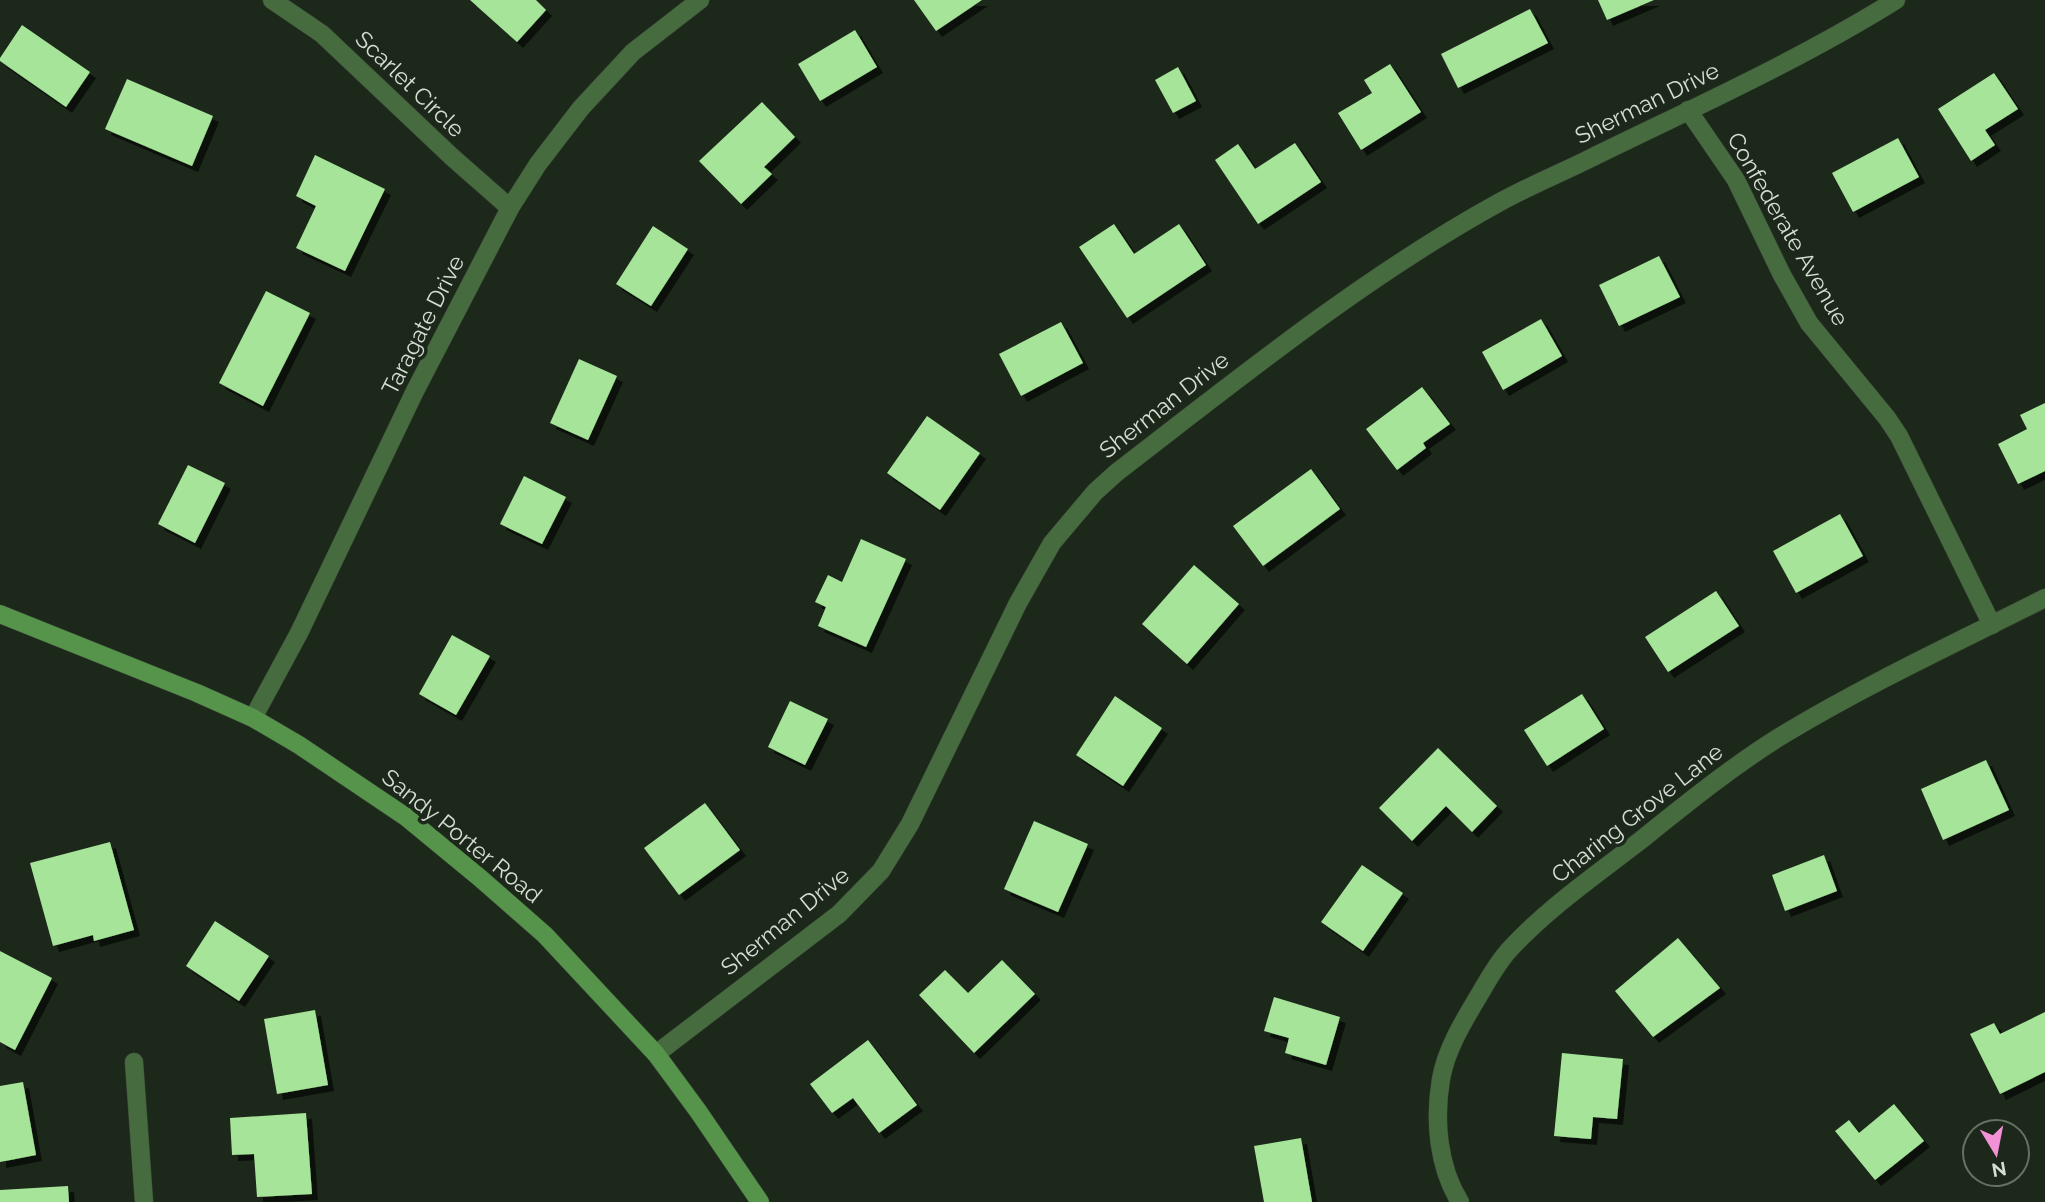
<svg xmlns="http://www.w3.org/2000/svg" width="2045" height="1202" viewBox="0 0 2045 1202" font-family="Raleway,sans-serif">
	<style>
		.building { fill: #a6e49a; filter: url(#shadow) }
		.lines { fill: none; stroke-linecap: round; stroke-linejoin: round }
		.street-casing { stroke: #3a4538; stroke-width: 19 }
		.secondary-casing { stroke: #3a4538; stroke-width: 19 }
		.street { stroke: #466b3f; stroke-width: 18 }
		.secondary { stroke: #56934b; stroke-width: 18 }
		.labels { text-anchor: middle; stroke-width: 7; stroke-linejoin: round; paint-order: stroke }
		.street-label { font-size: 23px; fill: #d6ddd4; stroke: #1c281a }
	</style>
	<defs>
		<filter id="shadow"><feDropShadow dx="6" dy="6" stdDeviation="0" flood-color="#0009"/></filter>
	</defs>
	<rect width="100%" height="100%" fill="#1c281a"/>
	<g class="building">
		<path d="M470,0H536L546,10L517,42Z"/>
		<path d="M914,0H982L936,31Z"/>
		<path d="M1598,0H1654L1607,20Z"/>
		<path d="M1530,9L1548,43L1458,88L1441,54Z"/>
		<path d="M22,25L90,72L66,107L0,61V58Z"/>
		<path d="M855,30L877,67L820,101L798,64Z"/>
		<path d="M1390,64L1421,112L1361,150L1338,113L1372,93L1364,80Z"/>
		<path d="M1178,67L1196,101L1173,113L1155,80Z"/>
		<path d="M1994,73L2018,109L1985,130L1995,145L1971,161L1938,109Z"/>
		<path d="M127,79L213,116L192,166L105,129Z"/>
		<path d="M762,102L795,137L764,167L772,174L741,204L699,161Z"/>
		<path d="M1898,138L1919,177L1853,212L1832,173Z"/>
		<path d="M1295,143L1321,182L1258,224L1215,160L1238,144L1255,169Z"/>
		<path d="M315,155L385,189L345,271L296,248L316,206L296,196Z"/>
		<path d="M1114,224L1134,254L1179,224L1206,265L1127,318L1079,247Z"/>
		<path d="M653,226L688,249L651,306L616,284Z"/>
		<path d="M1659,256L1680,297L1619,326L1599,285Z"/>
		<path d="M266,291L310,313L263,406L219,383Z"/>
		<path d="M1541,319L1562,356L1503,390L1482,352Z"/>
		<path d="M1061,322L1083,363L1021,396L999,354Z"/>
		<path d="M579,359L617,376L588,440L550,423Z"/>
		<path d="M1422,387L1450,424L1423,443L1426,448L1397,470L1366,429Z"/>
		<path d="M2045,403V471L2018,484L1998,444L2027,429L2020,415Z"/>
		<path d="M927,416L980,453L940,510L887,473Z"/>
		<path d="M188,465L225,483L195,543L158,524Z"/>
		<path d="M1311,469L1340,509L1263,566L1233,526Z"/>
		<path d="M524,476L566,497L542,544L500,524Z"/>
		<path d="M1840,514L1863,556L1796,593L1773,551Z"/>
		<path d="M861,539L906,559L866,647L818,626L826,607L815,602L828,575L842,582Z"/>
		<path d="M1194,565L1239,604L1187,664L1142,624Z"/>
		<path d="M1716,591L1739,626L1668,672L1645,637Z"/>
		<path d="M452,635L490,656L456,715L419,694Z"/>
		<path d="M1582,694L1604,729L1547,766L1524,730Z"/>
		<path d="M1115,696L1162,728L1123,786L1076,755Z"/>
		<path d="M790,701L828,719L805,765L768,747Z"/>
		<path d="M1438,748L1497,806L1472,832L1446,806L1412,841L1379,808Z"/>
		<path d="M1986,760L2009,810L1943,840L1921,789Z"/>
		<path d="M705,803L740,850L679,895L644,848Z"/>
		<path d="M1034,821L1088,844L1058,912L1004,889Z"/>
		<path d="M110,842L134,930L94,941L93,935L53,946L30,863Z"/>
		<path d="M1824,855L1837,891L1785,911L1772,875Z"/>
		<path d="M1362,865L1403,893L1363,951L1321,922Z"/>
		<path d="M215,921L269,956L239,1001L186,966Z"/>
		<path d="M1678,938L1720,988L1653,1037L1615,991Z"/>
		<path d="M0,951L52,978L15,1050L0,1042Z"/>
		<path d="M1002,960L1035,994L974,1053L919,995L945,970L968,993Z"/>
		<path d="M1274,997L1340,1017L1326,1065L1285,1053L1289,1038L1264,1031Z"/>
		<path d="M315,1010L328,1085L277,1094L264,1019Z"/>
		<path d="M2045,1012V1072L2000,1094L1970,1034L1994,1023L2000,1034Z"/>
		<path d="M868,1040L917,1105L879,1133L853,1098L832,1113L810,1084Z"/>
		<path d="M1562,1053L1623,1059L1617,1119L1593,1117L1591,1139L1554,1136Z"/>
		<path d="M23,1082L36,1155L0,1162V1086Z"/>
		<path d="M1894,1104L1924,1141L1875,1180L1835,1131L1849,1120L1859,1133Z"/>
		<path d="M306,1113L312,1194L257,1197L254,1154L232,1155L230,1118Z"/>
		<path d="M1301,1138L1312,1202H1264L1254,1146Z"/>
		<path d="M68,1186L69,1202H0V1190Z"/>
	</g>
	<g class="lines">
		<defs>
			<g id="street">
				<path d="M272,0L322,34L452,157L510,208"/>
				<path d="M1688,110L1736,180L1782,275L1809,323L1887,418L1899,436L1992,625"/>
				<path d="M253,718L299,633L415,391L510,208L538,164L581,108L633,52L700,0"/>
				<path d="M656,1054L839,914L881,871L910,824L1018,603L1052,543L1095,492L1116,473C1238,379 1365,276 1500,202C1529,186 1561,173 1591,158C1693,108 1800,60 1896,0"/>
				<path d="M134,1062L144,1202"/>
				<path d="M1460,1202C1438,1167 1434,1120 1441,1079C1446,1050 1463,1022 1478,997C1488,980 1497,963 1510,949C1549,907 1596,875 1641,840C1687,803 1735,764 1786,733C1869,683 1958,642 2045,598"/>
			</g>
			<path id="secondary" d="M0,614L197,693L253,718L299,745L406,817L480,878L545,935L656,1054L698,1111L760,1202"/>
		</defs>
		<use href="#street" class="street-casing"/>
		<use href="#secondary" class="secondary-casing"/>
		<use href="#street" class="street"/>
		<use href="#secondary" class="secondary"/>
	</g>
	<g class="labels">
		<g class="street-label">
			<text transform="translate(410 84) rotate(44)" y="8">Scarlet Circle</text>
			<text transform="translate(1647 103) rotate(-26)" y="8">Sherman Drive</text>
			<text transform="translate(1788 229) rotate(60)" y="8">Confederate Avenue</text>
			<text transform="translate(423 325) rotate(-63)" y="8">Taragate Drive</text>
			<text transform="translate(1164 405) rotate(-38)" y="8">Sherman Drive</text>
			<text transform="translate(1637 813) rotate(-38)" y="8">Charing Grove Lane</text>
			<text transform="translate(462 836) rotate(39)" y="8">Sandy Porter Road</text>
			<text transform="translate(785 921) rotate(-39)" y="8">Sherman Drive</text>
		</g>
	</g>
	<g transform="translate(1996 1153) rotate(170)"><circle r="33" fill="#1c281a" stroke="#667064" stroke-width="2"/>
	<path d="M0-5L12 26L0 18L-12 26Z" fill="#f391d6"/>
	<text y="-10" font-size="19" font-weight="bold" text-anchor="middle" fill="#d6ddd4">N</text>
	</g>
</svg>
